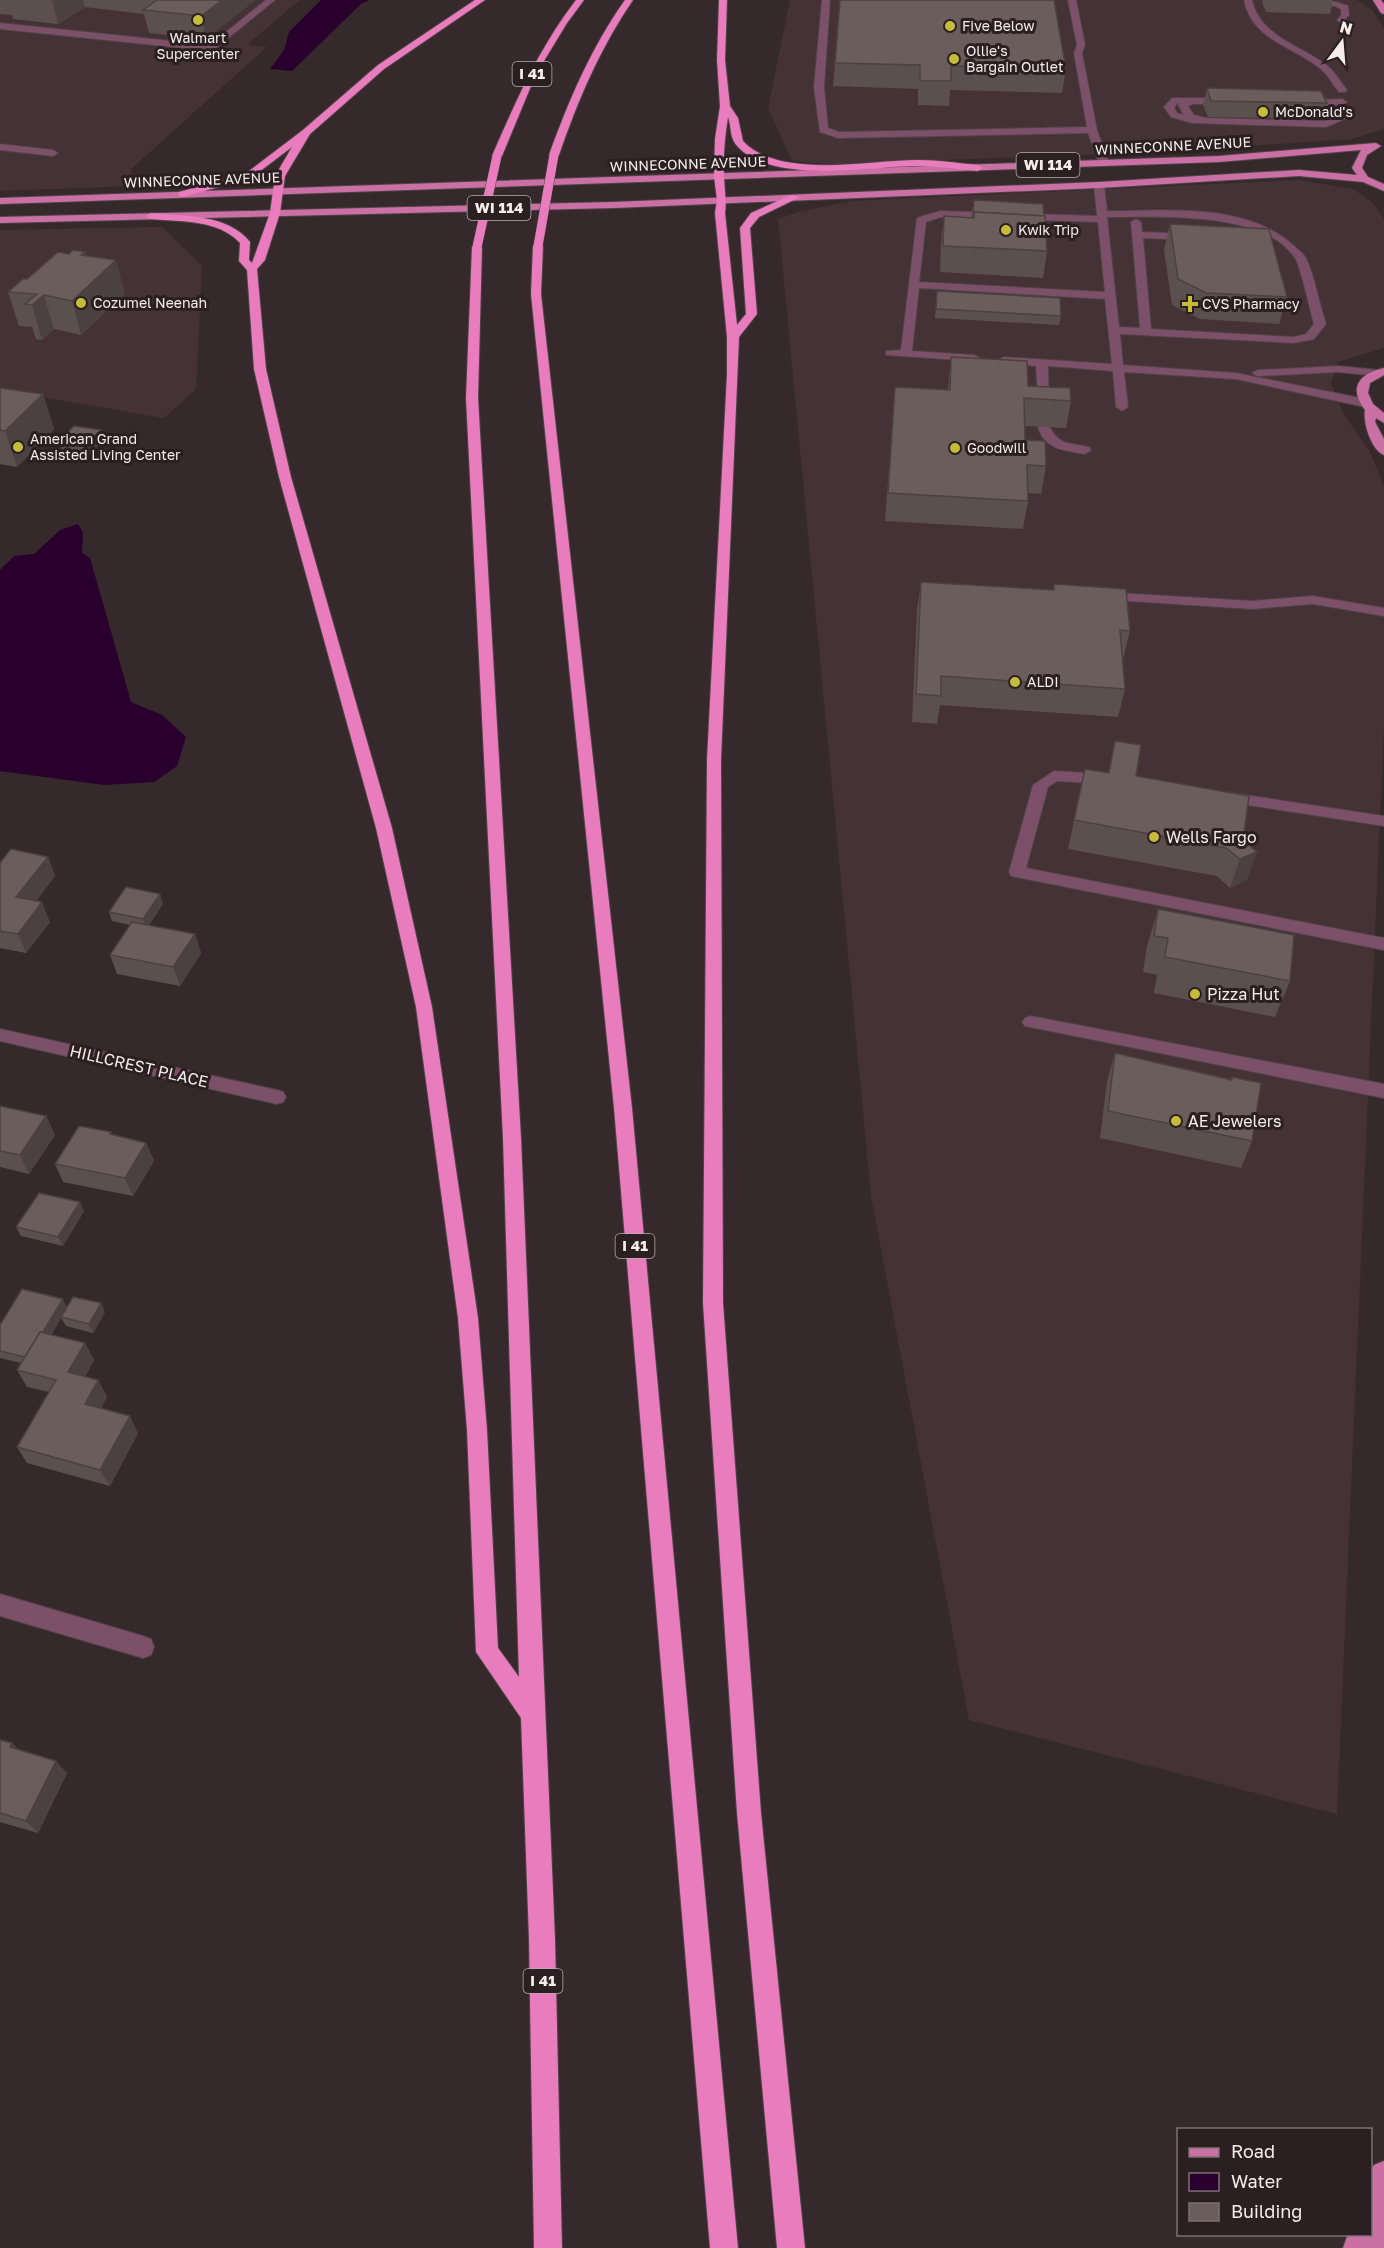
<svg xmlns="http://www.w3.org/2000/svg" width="1384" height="2248" viewBox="0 0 1384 2248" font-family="'Golos Text',sans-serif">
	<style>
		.built { fill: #453236 }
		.water { fill: #29002d }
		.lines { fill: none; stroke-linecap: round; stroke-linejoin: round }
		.minor-casing { stroke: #504446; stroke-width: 2 }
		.major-casing { stroke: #504446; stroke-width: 2 }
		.highway-casing { stroke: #504446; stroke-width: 2 }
		.minor { fill: #7d5069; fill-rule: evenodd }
		.major { fill: #cb70a5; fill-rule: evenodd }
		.highway { fill: #e97cbd; fill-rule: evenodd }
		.highway-bridge-casing { stroke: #504446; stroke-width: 10; stroke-linecap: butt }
		.highway-bridge { stroke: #e97cbd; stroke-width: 9 }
		.wall { fill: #5c504e }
		.shaded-wall { fill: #4b4140 }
		.building { fill: #6b5d5b; stroke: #4b4140; stroke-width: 1.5 }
		.poi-dot { fill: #c6bc3c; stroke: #2b1f21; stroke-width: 2 }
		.labels { text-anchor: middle; stroke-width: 6; stroke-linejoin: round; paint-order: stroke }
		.far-poi-label { font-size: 14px; fill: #f5ecee; stroke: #2b1f21; text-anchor: start }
		.far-street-label { font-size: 14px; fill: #f5ecee; stroke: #2b1f21 }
		.shield { fill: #2b1f21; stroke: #b8aeb0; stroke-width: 1.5 }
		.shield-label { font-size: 15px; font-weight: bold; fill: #f5ecee }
		.poi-label { font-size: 16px; fill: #f5ecee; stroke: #2b1f21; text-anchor: start }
		.street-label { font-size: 16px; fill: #f5ecee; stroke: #2b1f21 }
	</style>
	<rect width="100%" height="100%" fill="#35292b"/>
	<g class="built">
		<path d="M0,0H300L247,45L267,47L131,169L132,186L0,191Z"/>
		<path d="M790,0H1357L1373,11L1384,28V129L1352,139L1143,153L828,164L792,161L768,108Z"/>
		<path d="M1299,180L1353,189L1373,203L1384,219V348L1338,362L1331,383L1343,413L1370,452L1384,486V725L1337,1814L969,1720L871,1196L778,219L802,211L852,201Z"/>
		<path d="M162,227L202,266L196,389L164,418L0,390V230Z"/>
	</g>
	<g class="water">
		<path d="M321,0H369L361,4L292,71L270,69L284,50L289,32Z"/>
		<path d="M78,524L83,533L82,553L90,558L131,702L162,715L186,737L177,766L154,782L104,785L0,771V570L14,556L34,554L60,530Z"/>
	</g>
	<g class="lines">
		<defs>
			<g id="minor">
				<path d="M266,0H275L212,51L0,29V23L210,45Z"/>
				<path d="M822,0H830L824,87L828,128L839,132L1087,127L1074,53L1077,45L1068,0H1076L1085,45L1082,53L1097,130L1109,163L1104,166L1099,163L1088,133L838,138L820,132L814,87Z"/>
				<path d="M1244,0H1252C1260,36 1299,45 1325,64C1334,70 1340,81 1347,90L1345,92H1339C1333,85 1329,76 1322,70C1294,46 1252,41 1244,0Z"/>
				<path d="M1264,0L1336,2L1348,6L1349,15L1341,23L1337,20L1341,15V9L1335,6L1268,2Z"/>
				<path d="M1172,98H1229L1234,101L1229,104H1193L1188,106L1194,115L1206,118L1325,121L1342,115L1347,118L1326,127L1192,123L1171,117L1164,107ZM1178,103H1180L1178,105L1184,115L1177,113L1174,107Z"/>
				<path d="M1304,100L1342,99L1347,102L1342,105H1301L1299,103Z"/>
				<path d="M0,144L53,150L58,153L53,156L0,150Z"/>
				<path d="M1099,182L1104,185L1107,211C1166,211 1245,202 1293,245C1297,249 1303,253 1306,258C1315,278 1319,303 1326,324L1314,339L1294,343L1120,334L1123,365L1236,373L1365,399L1371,403L1369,405L1365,407L1236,379L1124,372L1128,407L1122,411L1116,407L1113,371L1048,366L1049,412L1047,415H1039L1036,366L1004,363L998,360L1004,357L1112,364L1105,299L919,288L912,351L974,355L980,358L974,361L886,355V351L901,350L917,218L940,211L1097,216L1094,185ZM941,217L1098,222L1105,292L919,282L926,222ZM1107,217C1157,217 1263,210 1295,258C1301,268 1310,310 1314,324L1306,334L1294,337L1151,329L1143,238L1192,240L1197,237L1192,234L1142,232L1141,222L1136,219L1131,222L1140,328L1119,327Z"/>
				<path d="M1338,366L1378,370L1384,373L1378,376L1338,372L1258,376L1252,373L1258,370Z"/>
				<path d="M1044,423L1048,424C1059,446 1067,442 1089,447L1091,450L1085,454C1065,451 1044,449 1038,427Z"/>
				<path d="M1102,592L1252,601L1313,596L1384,608V616L1313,604L1252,609L1097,599L1095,596L1097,593Z"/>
				<path d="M1054,771L1106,774L1114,779L1106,784L1057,781L1048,787L1026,868L1384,938V950L1011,876L1009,872L1033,785Z"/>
				<path d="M1226,792L1384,816V826L1221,801L1218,797L1221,793Z"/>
				<path d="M1031,1016L1384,1084V1098L1025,1026L1022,1022L1025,1018Z"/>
				<path d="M0,1029L277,1090L283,1092L286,1097L283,1102L277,1104L0,1041Z"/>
				<path d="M0,1594L143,1636L151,1639L154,1647L151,1655L143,1658L0,1616Z"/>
			</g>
			<g id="major">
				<path d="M1373,0H1381L1384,4V14L1381,13Z"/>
				<path d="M1376,143L1381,146L1367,155L1362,168L1368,177L1384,184V191L1363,182L1299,176L1099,188L614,208L0,223V217L614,202L1099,182L1299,170L1357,175L1352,168L1361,150L1219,162L0,204V198L1219,156Z"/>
				<path d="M1384,368V375L1370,383L1368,393L1373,404L1384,413V423L1376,418L1375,422L1384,439V455C1371,450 1363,422 1365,410C1348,387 1359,374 1384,368Z"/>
				<path d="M1384,2161V2248H1343L1348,2234H1370V2172L1374,2165Z"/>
			</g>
			<g id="highway">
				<path d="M475,0H485L384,69L310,134L285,176L280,213L265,260L257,269L266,369L291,477L392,828L432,1007L478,1318L487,1430L498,1648L519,1677L503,1138L466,398L472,247L477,244L482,247L478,398L521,1138L555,1939L562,2248H534L529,1939L521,1718L476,1652L467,1430L458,1318L416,1007L376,828L279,477L254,369L247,270L239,261L240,243C218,219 181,222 151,219L146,216L151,213C184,216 228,214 250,242L249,260L252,263L270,213L275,176L292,147L251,178L183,197L179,196V192L245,174L303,130L378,65Z"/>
				<path d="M576,0H584L567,23L536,74L502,156L494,158L492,156C516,101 539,48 576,0Z"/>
				<path d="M625,0H633C600,48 578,100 559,155L551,157L549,155C569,100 591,48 625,0Z"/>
				<path d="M719,0H727L725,60L730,106L738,118L743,141C779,180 870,160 918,160C938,160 958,163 978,165L983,168L978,171C958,169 938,166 918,166C870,166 775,185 738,147C729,138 732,128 728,117C725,136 723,155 724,175C724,188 727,200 725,213L737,325L746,314L740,228L751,213L791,195L800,197L759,217L750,228L757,314L739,337L721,760L723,1303L761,1813L805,2248H777L737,1813L703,1303L707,760L727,374V337L715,213L717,200L714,176L715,139L720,106L717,60Z"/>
				<path d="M538,243L543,246L541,294L632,1108L738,2248H710L614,1108L531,294L533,246Z"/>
			</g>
		</defs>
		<use href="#minor" class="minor-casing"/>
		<use href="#major" class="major-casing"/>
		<use href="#highway" class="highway-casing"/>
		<use href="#minor" class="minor"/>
		<use href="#major" class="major"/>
		<use href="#highway" class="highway"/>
		<defs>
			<g id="highway-bridge">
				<path d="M538,246L554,155"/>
				<path d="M477,247L497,156"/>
			</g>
		</defs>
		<use href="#highway-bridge" class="highway-bridge-casing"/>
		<use href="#highway-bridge" class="highway-bridge"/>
	</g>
	<g class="wall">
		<path d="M0,0H255L206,39L149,33L144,14L85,7L58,24L13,19L12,15L0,14Z"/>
		<path d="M840,0L1066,69L1062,93L950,90L949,106L918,105V89L833,86Z"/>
		<path d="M1263,0H1333L1330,14L1266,12L1262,2Z"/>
		<path d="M1207,88L1327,103L1323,119L1208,117L1203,105Z"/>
		<path d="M974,200L1044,216L1047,251L1043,278L940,272L941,242L944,216L971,218Z"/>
		<path d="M1170,224L1287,297L1279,324L1200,319L1172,305L1164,250Z"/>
		<path d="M86,256L125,294L81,335L54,329L42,340L36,339L32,327L19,326L8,292L27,279Z"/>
		<path d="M937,291L1061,316L1059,325L935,318Z"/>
		<path d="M951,357L1028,386L1071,401L1066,428L1025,426V440L1046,466L1041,494L1027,493L1028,501L1023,529L885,521L895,387L948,390Z"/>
		<path d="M0,388L43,394L54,429L17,467L0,464Z"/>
		<path d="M104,439L89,455L62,451L59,441Z"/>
		<path d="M921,582L1053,590L1054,584L1130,631L1123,659H1122L1125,689L1118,717L940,705L937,724L912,722L917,610Z"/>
		<path d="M1115,741L1136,776L1243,840L1247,880L1230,888L1217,876L1068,849L1085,769L1108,773Z"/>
		<path d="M48,857L55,876L36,901L50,922L26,953L0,948V863Z"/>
		<path d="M163,904L149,925L195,934L201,953L180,986L117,974L110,955L130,925L112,921L109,912Z"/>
		<path d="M1158,909L1290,981L1275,1017L1154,993L1157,975L1143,972L1147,946Z"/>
		<path d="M1115,1053L1231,1079L1232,1077L1252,1141L1241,1168L1100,1138L1107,1081Z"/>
		<path d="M0,1106L46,1116L55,1135L29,1174L0,1167Z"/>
		<path d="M112,1135L146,1143L154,1161L133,1196L63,1182L55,1164Z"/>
		<path d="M84,1211L63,1246L21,1236L16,1227Z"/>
		<path d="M67,1307L105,1312L93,1333L66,1326L61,1318L51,1335L85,1343L94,1360L85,1377L98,1380L107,1397L101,1408L138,1433L110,1486L27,1463L17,1447L49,1392L27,1387L17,1370L21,1363L0,1358V1325Z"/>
		<path d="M0,1740L12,1743L18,1749L67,1773L38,1833L0,1822Z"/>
	</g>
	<g class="shaded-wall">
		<path d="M54,0H83L85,7L58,24L52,1Z"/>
		<path d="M222,0H255L206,39L201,16Z"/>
		<path d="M85,252L93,281L116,260L125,294L81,335L72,301L81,255Z"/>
		<path d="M44,295L54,329L42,340L32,305Z"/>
		<path d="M43,394L54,429L17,467L5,431Z"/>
		<path d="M101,430L104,439L89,455L87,445Z"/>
		<path d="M1257,852L1247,880L1230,888L1240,859Z"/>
		<path d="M48,857L55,876L24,916L16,897Z"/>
		<path d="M160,894L163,904L146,929L143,919Z"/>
		<path d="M42,902L50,922L26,953L18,934Z"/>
		<path d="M195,934L201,953L180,986L173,967Z"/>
		<path d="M46,1116L55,1135L29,1174L20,1155Z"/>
		<path d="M146,1143L154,1161L133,1196L125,1178Z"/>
		<path d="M80,1202L84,1211L63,1246L58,1237Z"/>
		<path d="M63,1299L67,1308L33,1366L27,1357Z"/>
		<path d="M101,1303L105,1312L93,1333L89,1324Z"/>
		<path d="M85,1343L94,1360L78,1389L68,1372Z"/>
		<path d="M98,1380L107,1397L94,1421L85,1404Z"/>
		<path d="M130,1416L138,1433L110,1486L100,1470Z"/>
		<path d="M12,1743L24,1756L10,1747Z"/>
		<path d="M56,1761L67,1773L38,1833L26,1821Z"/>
	</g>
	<g class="building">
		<path d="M157,0H222L201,16L143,10Z"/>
		<path d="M840,0H1054L1066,69L951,66V81H920V65L835,63Z"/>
		<path d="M1207,88L1321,91L1327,103L1211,101Z"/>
		<path d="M974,200L1043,204L1044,216L974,212L973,218Z"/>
		<path d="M974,212L1045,216L1047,251L943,246L944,216L974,218Z"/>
		<path d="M1170,224L1269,229L1287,297L1206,293L1178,279Z"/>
		<path d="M73,250L85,252L81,255L116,260L72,301L44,295L32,305L25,304L37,294L8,292L23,279H27L58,252L69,254Z"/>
		<path d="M937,291L1060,298L1061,316L936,309Z"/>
		<path d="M951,357L1027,361L1028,386L1070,388L1071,401L1024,398L1025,440L1045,441L1046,466L1027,465L1028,501L888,493L895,387L950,390Z"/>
		<path d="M0,388L43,394L5,431L0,430Z"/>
		<path d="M74,426L101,430L87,445L59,441Z"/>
		<path d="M921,582L1054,590V584L1126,589L1130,631L1120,630L1125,689L941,676V696L916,694Z"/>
		<path d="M1115,741L1141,745L1136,776L1249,796L1243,840L1257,852L1240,859L1226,848L1074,820L1085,769L1109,773Z"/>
		<path d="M11,849L48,857L16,897L42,902L18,934L0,931V863Z"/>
		<path d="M126,887L160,894L143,919L109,912Z"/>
		<path d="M1158,909L1294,935L1290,981L1165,957L1168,938L1154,936Z"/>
		<path d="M132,922L195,934L173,967L110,955Z"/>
		<path d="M1115,1053L1232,1080V1077L1261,1083L1252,1141L1108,1111Z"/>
		<path d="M0,1106L46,1116L20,1155L0,1151Z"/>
		<path d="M79,1126L111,1132L110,1134L146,1143L125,1178L55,1164Z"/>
		<path d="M39,1193L80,1202L58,1237L16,1227Z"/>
		<path d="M22,1289L63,1299L43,1332H40L25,1357L0,1351V1325Z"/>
		<path d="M73,1297L101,1303L89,1324L61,1317Z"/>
		<path d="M40,1332L85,1343L68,1372L98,1380L85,1404L130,1416L100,1470L17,1447L56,1380L17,1370Z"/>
		<path d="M0,1740L12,1743L10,1747L56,1761L26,1821L0,1813Z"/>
	</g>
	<g class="poi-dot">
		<circle cx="198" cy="20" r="6"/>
		<circle cx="950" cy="26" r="6"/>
		<circle cx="954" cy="59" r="6"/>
		<circle cx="1263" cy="112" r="6"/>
		<circle cx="1006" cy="230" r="6"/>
		<circle cx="81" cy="303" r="6"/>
		<path d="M1187 295h6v6h6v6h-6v6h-6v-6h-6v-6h6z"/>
		<circle cx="18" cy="447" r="6"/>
		<circle cx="955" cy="448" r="6"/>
		<circle cx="1015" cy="682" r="6"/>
		<circle cx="1154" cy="837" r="6"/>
		<circle cx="1195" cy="994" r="6"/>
		<circle cx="1176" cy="1121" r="6"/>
	</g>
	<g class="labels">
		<g class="far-poi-label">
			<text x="962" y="31">Five Below</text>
			<text x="198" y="43" text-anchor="middle">Walmart<tspan x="198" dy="16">Supercenter</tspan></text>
			<text x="966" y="56">Ollie's<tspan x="966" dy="16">Bargain Outlet</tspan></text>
			<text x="1275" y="117">McDonald's</text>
			<text x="1018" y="235">Kwik Trip</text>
			<text x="93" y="308">Cozumel Neenah</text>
			<text x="1202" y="309">CVS Pharmacy</text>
			<text x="30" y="444">American Grand<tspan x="30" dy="16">Assisted Living Center</tspan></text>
			<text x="967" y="453">Goodwill</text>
			<text x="1027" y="687">ALDI</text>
		</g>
		<g class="far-street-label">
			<text transform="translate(1173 146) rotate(-3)" y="5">WINNECONNE AVENUE</text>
			<text transform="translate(688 164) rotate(-2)" y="5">WINNECONNE AVENUE</text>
			<text transform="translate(202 180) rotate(-2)" y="5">WINNECONNE AVENUE</text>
		</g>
		<g class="shield">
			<rect x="512.5" y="62" width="39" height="24" rx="4.5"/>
			<rect x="1016.5" y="153" width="63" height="24" rx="4.5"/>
			<rect x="467.5" y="196" width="63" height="24" rx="4.5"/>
			<rect x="615.5" y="1234" width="39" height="24" rx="4.5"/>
			<rect x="523.5" y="1969" width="39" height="24" rx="4.5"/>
		</g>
		<g class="shield-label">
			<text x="532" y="79">I 41</text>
			<text x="1048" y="170">WI 114</text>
			<text x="499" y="213">WI 114</text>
			<text x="635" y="1251">I 41</text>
			<text x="543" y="1986">I 41</text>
		</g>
		<g class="poi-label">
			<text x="1166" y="843">Wells Fargo</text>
			<text x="1207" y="1000">Pizza Hut</text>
			<text x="1188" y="1127">AE Jewelers</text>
		</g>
		<g class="street-label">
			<text transform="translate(139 1066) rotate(13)" y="6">HILLCREST PLACE</text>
		</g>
	</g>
	<rect x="1177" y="2128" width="195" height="108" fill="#2b1f21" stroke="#7c7173" stroke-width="1.5"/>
	<rect x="1189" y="2148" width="30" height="9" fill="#cb70a5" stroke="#7c7173" stroke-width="1.5"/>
	<text x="1231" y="2158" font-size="18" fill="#f5ecee">Road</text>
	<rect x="1189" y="2173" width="30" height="18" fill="#29002d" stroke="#7c7173" stroke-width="1.5"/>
	<text x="1231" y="2188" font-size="18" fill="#f5ecee">Water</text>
	<rect x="1189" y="2203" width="30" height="18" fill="#6b5d5b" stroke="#7c7173" stroke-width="1.5"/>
	<text x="1231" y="2218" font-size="18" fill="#f5ecee">Building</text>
	<g transform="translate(1342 42) rotate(16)" stroke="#2b1f21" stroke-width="4.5" paint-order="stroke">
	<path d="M0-4.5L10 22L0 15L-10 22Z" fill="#f5ecee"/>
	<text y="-9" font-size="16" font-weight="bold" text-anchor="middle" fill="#f5ecee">N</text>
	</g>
</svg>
